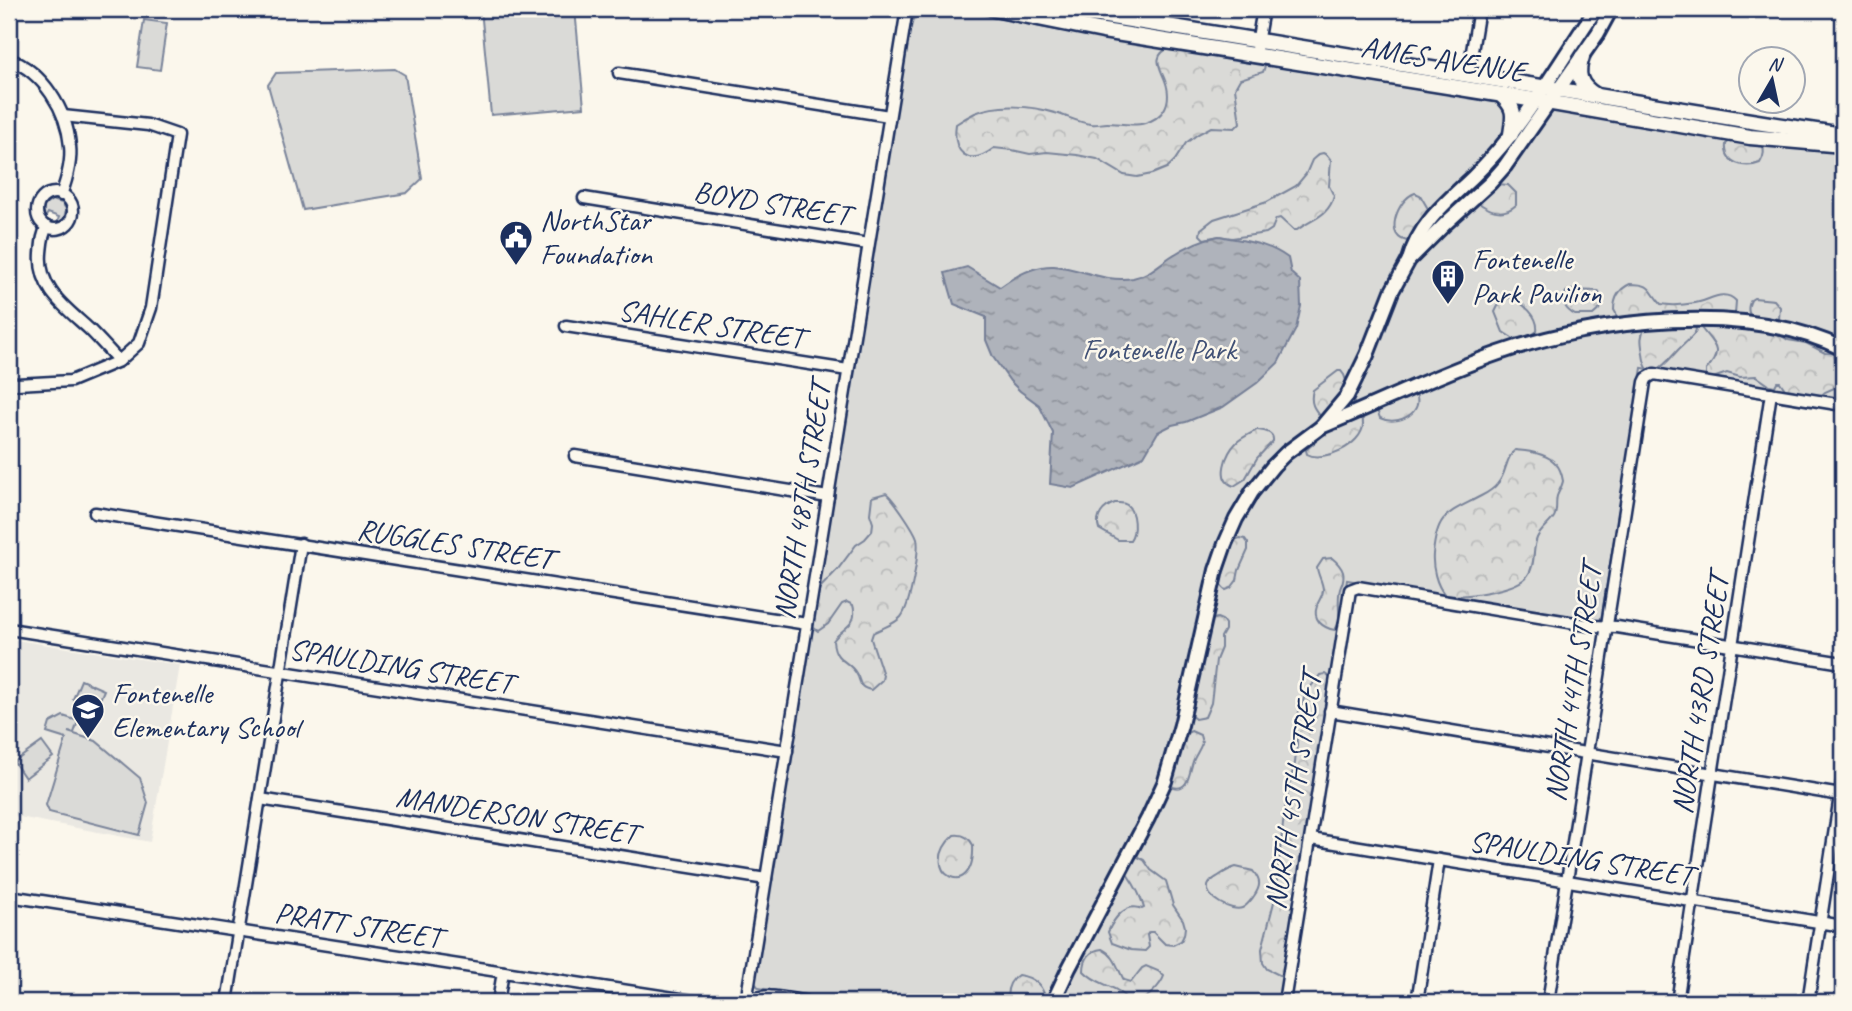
<svg xmlns="http://www.w3.org/2000/svg" width="1852" height="1011" viewBox="0 0 1852 1011" font-family="Caveat,sans-serif">
	<style>
		.built { fill: #eae8e2 }
		.green { fill: #dadad7; stroke: #7a849a; stroke-width: 2 }
		.forest { fill: url(#forest-crowns); stroke: #7a849a; stroke-width: 2 }
		.water { fill: url(#water-ripples); stroke: #747e96; stroke-width: 2 }
		.lines { fill: none; stroke-linecap: round; stroke-linejoin: round }
		.minor-casing { stroke: #1b2f5e; stroke-width: 15 }
		.tertiary-casing { stroke: #1b2f5e; stroke-width: 18 }
		.secondary-casing { stroke: #1b2f5e; stroke-width: 18 }
		.primary-casing { stroke: #1b2f5e; stroke-width: 19 }
		.minor { stroke: #fbf7ec; stroke-width: 10 }
		.tertiary { stroke: #fbf7ec; stroke-width: 12 }
		.secondary { stroke: #fbf7ec; stroke-width: 12 }
		.primary { stroke: #fbf7ec; stroke-width: 14 }
		.labels { text-anchor: middle; stroke-width: 5; stroke-linejoin: round; paint-order: stroke }
		.street-label { font-size: 30px; fill: #1b2f5e; stroke: #fbf7ec }
		.poi-label { font-size: 30px; fill: #1b2f5e; stroke: #fbf7ec; text-anchor: start }
		.park-label { font-size: 30px; fill: #415176; stroke: #fbf7ec }
	</style>
	<defs>
		<pattern id="forest-crowns" width="20" height="18" patternUnits="userSpaceOnUse" patternTransform="scale(1.75)"><rect width="20" height="18" fill="#dadad7"/><path d="M2 6a3 3 0 1 1 6 0M12 15a3 3 0 1 1 6 0" fill="none" stroke="#babbbb"/></pattern>
		<pattern id="water-ripples" width="26" height="14" patternUnits="userSpaceOnUse" patternTransform="scale(1.75)"><rect width="26" height="14" fill="#afb3bb"/><path d="M2 4q2-2 4 0t4 0M15 11q2-2 4 0t4 0" fill="none" stroke="#8e929b"/></pattern>
	</defs>
	<rect width="100%" height="100%" fill="#fbf7ec"/>
	<filter id="ink" filterUnits="userSpaceOnUse"><feTurbulence type="fractalNoise" baseFrequency=".0143" numOctaves="2"/><feDisplacementMap in="SourceGraphic" scale="14" xChannelSelector="R" yChannelSelector="G"/><feConvolveMatrix kernelMatrix="1 2 1 2 8 2 1 2 1" color-interpolation-filters="sRGB"/></filter>
	<g filter="url(#ink)">
		<path class="built" d="M9,639L180,665L150,842L9,815Z"/>
		<g class="green">
			<path d="M481,9H575L584,107L491,115Z"/>
			<path d="M916,9H955L1041,27L1147,46L1764,145L1843,152V401L1642,368L1601,620L1594,621L1347,580L1279,1002H841L759,988L754,982L904,53Z"/>
			<path d="M144,20L167,23L160,70L137,67Z"/>
			<path d="M395,69L405,75L422,179L407,193L303,210L268,85L276,73Z"/>
			<path d="M52,200L62,203L66,209L64,219L57,223L59,217L48,213L45,218L43,211L44,206Z"/>
			<path d="M81,680L104,690L96,709L73,699Z"/>
			<path d="M63,716L78,721L74,733L68,732L96,741L140,778L148,803L139,835L49,812L46,805L66,739L47,733L50,723Z"/>
			<path d="M42,742L53,757L25,778L14,762Z"/>
		</g>
		<g class="forest">
			<path d="M1171,47L1263,60L1265,66L1263,72L1240,79L1235,88L1240,123L1235,128L1211,127L1198,134L1186,143L1175,160L1167,168L1152,174L1137,177L1124,175L1097,159L1077,155L1047,152L1030,154L1012,150L994,148C968,168 952,153 956,124C962,120 969,116 975,113C999,103 1031,106 1055,113C1067,116 1079,123 1091,124C1096,125 1102,123 1107,123C1119,123 1133,127 1145,123C1162,118 1171,105 1167,87C1164,71 1147,57 1171,47Z"/>
			<path d="M1732,139L1762,143C1765,150 1764,157 1760,163C1745,169 1724,164 1726,144Z"/>
			<path d="M1323,153L1327,155L1331,160L1329,186L1334,196C1329,216 1312,219 1297,230H1293L1280,218L1276,219L1272,229L1266,233L1232,238L1219,236L1204,239L1200,235L1201,229L1214,219L1267,202L1296,186L1306,174L1312,160L1319,154Z"/>
			<path d="M1497,184L1508,185L1516,193V205C1503,217 1489,211 1476,201L1492,186Z"/>
			<path d="M1415,193L1420,195L1431,214L1410,241C1382,240 1397,199 1415,193Z"/>
			<path d="M1630,284C1653,284 1648,290 1661,304C1671,306 1684,305 1695,303C1709,301 1724,288 1736,301L1735,314L1731,318L1695,325C1696,330 1697,330 1693,335C1689,340 1683,345 1678,350C1666,363 1647,388 1643,354C1642,345 1639,337 1645,328L1621,322L1614,310C1614,297 1619,289 1630,284Z"/>
			<path d="M1570,290L1598,291L1602,298L1603,306L1593,315H1575C1566,310 1560,302 1566,292Z"/>
			<path d="M1510,297C1523,303 1539,316 1537,331L1532,335L1514,339L1503,332L1495,312L1500,302Z"/>
			<path d="M1754,298L1774,300L1780,307L1779,319L1776,323C1762,321 1741,320 1751,300Z"/>
			<path d="M1703,324L1774,331L1788,340L1806,343L1825,353L1843,354V384L1825,392L1818,398L1802,396L1793,390L1785,389L1780,382H1777L1775,386L1769,385L1756,376L1740,377L1727,373L1713,378L1706,376V370C1724,350 1715,346 1701,328Z"/>
			<path d="M1338,371H1341L1344,375C1347,383 1349,392 1353,401C1357,409 1364,415 1363,425C1362,445 1323,463 1307,454L1306,450L1329,430C1324,414 1307,411 1313,390Z"/>
			<path d="M1415,392C1426,412 1398,427 1380,418L1377,410L1379,406Z"/>
			<path d="M1257,430C1265,431 1274,432 1273,441L1257,458L1245,479L1234,486C1215,480 1226,453 1237,442C1243,437 1250,434 1257,430Z"/>
			<path d="M1515,450C1528,451 1548,454 1556,464C1560,468 1562,475 1563,481C1562,486 1559,491 1557,496C1555,503 1558,510 1554,517C1549,525 1541,529 1537,538C1532,550 1536,564 1528,575C1519,590 1462,598 1445,595C1436,585 1432,567 1433,554C1437,513 1447,514 1481,496C1487,493 1494,489 1498,483C1507,473 1505,458 1515,450Z"/>
			<path d="M886,493C893,498 914,529 917,538C920,552 910,606 901,617C894,625 881,628 873,633L871,639L883,675L882,680L871,690C857,687 862,682 856,673C847,659 835,662 833,641C842,627 859,626 853,605L847,602L842,604L828,624L818,631L814,628L811,621L816,592L838,569L856,545L865,539L872,531L873,523L870,514L872,497Z"/>
			<path d="M1115,503C1119,503 1123,502 1127,505C1135,512 1136,532 1130,540H1118L1099,529C1095,517 1103,507 1115,503Z"/>
			<path d="M1240,538L1245,539L1248,543V550L1239,570L1237,580L1231,588L1226,590C1223,587 1220,586 1220,581C1219,575 1229,549 1231,541Z"/>
			<path d="M1332,558C1337,562 1341,566 1343,572C1345,579 1342,583 1340,589C1336,603 1343,619 1335,630C1323,628 1312,620 1317,606C1318,600 1323,597 1323,590C1323,582 1318,576 1317,568L1323,559Z"/>
			<path d="M1217,618L1222,620L1225,624V630L1221,637V648L1216,660L1211,703L1205,717L1195,719L1189,714L1210,620Z"/>
			<path d="M1325,674L1332,679L1285,978L1267,969L1263,963L1262,949L1275,898L1283,824L1289,785L1295,763L1297,743L1296,731L1299,712L1306,693L1320,675Z"/>
			<path d="M1191,731L1200,735L1202,743C1200,749 1197,753 1194,759C1189,770 1190,792 1173,787L1169,779L1183,735Z"/>
			<path d="M954,835C962,834 969,837 973,845C976,905 914,872 954,835Z"/>
			<path d="M1136,856L1144,860L1151,870L1166,881L1173,905L1183,920L1185,927L1184,935L1181,941L1173,945L1165,944L1153,932H1149L1147,935L1149,947L1145,951L1131,950L1112,943L1108,932C1114,918 1126,902 1142,909L1144,908C1141,896 1134,884 1127,874L1128,867Z"/>
			<path d="M1236,867L1253,871C1261,881 1261,886 1254,896C1251,900 1247,906 1242,908C1232,912 1205,898 1208,886C1210,880 1216,878 1220,875C1226,871 1229,869 1236,867Z"/>
			<path d="M1102,949C1116,956 1117,968 1124,980L1131,982L1142,968L1146,966L1158,971L1164,976C1161,985 1147,1000 1136,1002C1128,1004 1124,994 1118,991C1105,983 1094,982 1084,971C1084,959 1090,950 1102,949Z"/>
			<path d="M1018,975C1034,977 1045,986 1045,1002H1008C1006,991 1009,981 1018,975Z"/>
		</g>
		<path class="water" d="M1219,236C1243,241 1267,242 1288,258L1291,273L1300,281L1301,306L1296,329L1278,363L1257,383L1223,407L1186,422L1172,425L1158,432L1144,456L1073,488L1050,484L1053,433L1039,405L1020,391L1010,381L993,357L986,340V317L954,304L945,273L967,267L1000,287C1015,276 1034,265 1054,266C1081,268 1105,283 1133,278C1150,274 1157,266 1170,257C1185,247 1201,239 1219,236Z"/>
		<g class="lines">
			<defs>
				<g id="minor">
					<path d="M1255,55L1263,9"/>
					<path d="M9,59C43,72 67,110 70,146C72,162 67,179 61,195"/>
					<path d="M619,73L889,116"/>
					<path d="M1468,75L1479,9"/>
					<circle cx="55" cy="211" r="18"/>
					<path d="M584,198L868,244"/>
					<path d="M47,227C42,235 42,243 41,253C38,289 65,307 89,329C99,339 109,350 119,361"/>
					<path d="M566,326L848,370"/>
					<path d="M9,382L17,384L71,381L119,361L139,343L151,308L177,135L148,125L63,116"/>
					<path d="M575,456L828,497"/>
					<path d="M95,513L807,624"/>
					<path d="M9,629L787,751"/>
					<path d="M1330,711L1841,795"/>
					<path d="M260,799L766,879"/>
					<path d="M1311,839L1843,926"/>
					<path d="M9,896L700,1002"/>
					<path d="M227,1002L301,544"/>
					<path d="M498,1002L503,972"/>
					<path d="M746,1002L907,9"/>
					<path d="M747,1002C766,991 787,999 807,1002"/>
					<path d="M1284,1002L1350,590L1358,587L1593,626L1617,627L1843,663"/>
					<path d="M1417,1002L1439,860"/>
					<path d="M1548,1002L1645,382L1647,378L1654,374L1843,405"/>
					<path d="M1677,1002L1771,393"/>
					<path d="M1808,1002L1843,777"/>
				</g>
				<path id="tertiary" d="M1321,427C1380,403 1438,374 1499,353C1596,319 1748,301 1843,349"/>
				<g id="secondary">
					<path d="M1409,260C1419,223 1447,202 1473,177C1486,164 1498,151 1509,137C1541,96 1567,51 1596,9"/>
					<path d="M1053,1002L1069,968L1148,818L1165,781L1181,725L1216,570L1225,544L1236,519L1252,492L1273,466L1286,453L1321,427L1347,396L1367,355L1392,291L1409,260L1446,223L1490,183L1505,166L1598,33L1611,9"/>
				</g>
				<g id="primary">
					<path d="M994,9L1103,31L1535,100L1750,137L1843,145"/>
					<path d="M1063,9L1763,123L1843,135"/>
					<path d="M1582,57C1576,74 1579,85 1595,95"/>
					<path d="M1501,95C1516,108 1514,115 1511,134"/>
				</g>
			</defs>
			<use href="#minor" class="minor-casing"/>
			<use href="#tertiary" class="tertiary-casing"/>
			<use href="#secondary" class="secondary-casing"/>
			<use href="#primary" class="primary-casing"/>
			<use href="#minor" class="minor"/>
			<use href="#tertiary" class="tertiary"/>
			<use href="#secondary" class="secondary"/>
			<use href="#primary" class="primary"/>
		</g>
	</g>
	<defs>
		<symbol id="civic-pin" viewBox="-11 -11 22 30"><path d="M0 17L-7.5 6A9.5 9.5 0 1 1 7.5 6Z" fill="#1b2f5e" stroke="#fbf7ec"/><path d="M-.6-6.5H3V-4.5H.6V-3L4-1V1h2V6H-6V1h2V-1L-.6-3ZM-1.2 2.5V6h2.4V2.5Z" fill="#fff"/></symbol>
		<symbol id="building-pin" viewBox="-11 -11 22 30"><path d="M0 17L-7.5 6A9.5 9.5 0 1 1 7.5 6Z" fill="#1b2f5e" stroke="#fbf7ec"/><path d="M-4-6H4V6H1V3H-1V6H-4ZM-2.5-4.3h1.7v1.8h-1.7ZM.8-4.3h1.7v1.8H.8ZM-2.5-1h1.7V.8h-1.7ZM.8-1h1.7V.8H.8Z" fill="#fff"/></symbol>
		<symbol id="school-pin" viewBox="-11 -11 22 30"><path d="M0 17L-7.5 6A9.5 9.5 0 1 1 7.5 6Z" fill="#1b2f5e" stroke="#fbf7ec"/><path d="M0-5L7-2L0 1L-7-2ZM-4 1L0 2.5L4 1V4Q0 6-4 4Z" fill="#fff"/></symbol>
	</defs>
	<g fill-rule="evenodd">
		<use href="#civic-pin" x="497" y="218" width="38" height="52"/>
		<use href="#building-pin" x="1429" y="257" width="38" height="52"/>
		<use href="#school-pin" x="69" y="691" width="38" height="52"/>
	</g>
	<g class="labels">
		<g class="street-label">
			<text transform="translate(1443 59) rotate(9)" y="10">AMES AVENUE</text>
			<text transform="translate(772 203) rotate(9)" y="10">BOYD STREET</text>
			<text transform="translate(711 324) rotate(9)" y="10">SAHLER STREET</text>
			<text transform="translate(802 501) rotate(-81)" y="10">NORTH 48TH STREET</text>
			<text transform="translate(455 544) rotate(9)" y="10">RUGGLES STREET</text>
			<text transform="translate(401 666) rotate(9)" y="10">SPAULDING STREET</text>
			<text transform="translate(1573 683) rotate(-81)" y="10">NORTH 44TH STREET</text>
			<text transform="translate(1700 694) rotate(-81)" y="10">NORTH 43RD STREET</text>
			<text transform="translate(1293 791) rotate(-81)" y="10">NORTH 45TH STREET</text>
			<text transform="translate(517 815) rotate(9)" y="10">MANDERSON STREET</text>
			<text transform="translate(1581 858) rotate(9)" y="10">SPAULDING STREET</text>
			<text transform="translate(358 925) rotate(9)" y="10">PRATT STREET</text>
		</g>
		<g class="poi-label">
			<text x="540" y="230">NorthStar<tspan x="540" dy="34">Foundation</tspan></text>
			<text x="1472" y="269">Fontenelle<tspan x="1472" dy="34">Park Pavilion</tspan></text>
			<text x="112" y="703">Fontenelle<tspan x="112" dy="34">Elementary School</tspan></text>
		</g>
		<g class="park-label">
			<text x="1159" y="359">Fontenelle Park</text>
		</g>
	</g>
	<rect width="1852" height="1011" fill="none" stroke="#fbf7ec" stroke-width="35"/>
	<rect x="18" y="18" width="1817" height="976" fill="none" stroke="#1b2f5e" stroke-width="2.5" filter="url(#ink)"/>
	<g transform="translate(1772 80) rotate(9)"><circle r="33" fill="#fbf7ec" stroke="#a1a7b3" stroke-width="2"/>
	<path d="M0-5L12 26L0 18L-12 26Z" fill="#1b2f5e"/>
	<text y="-10" font-size="19" font-weight="bold" text-anchor="middle" fill="#1b2f5e">N</text>
	</g>
</svg>
